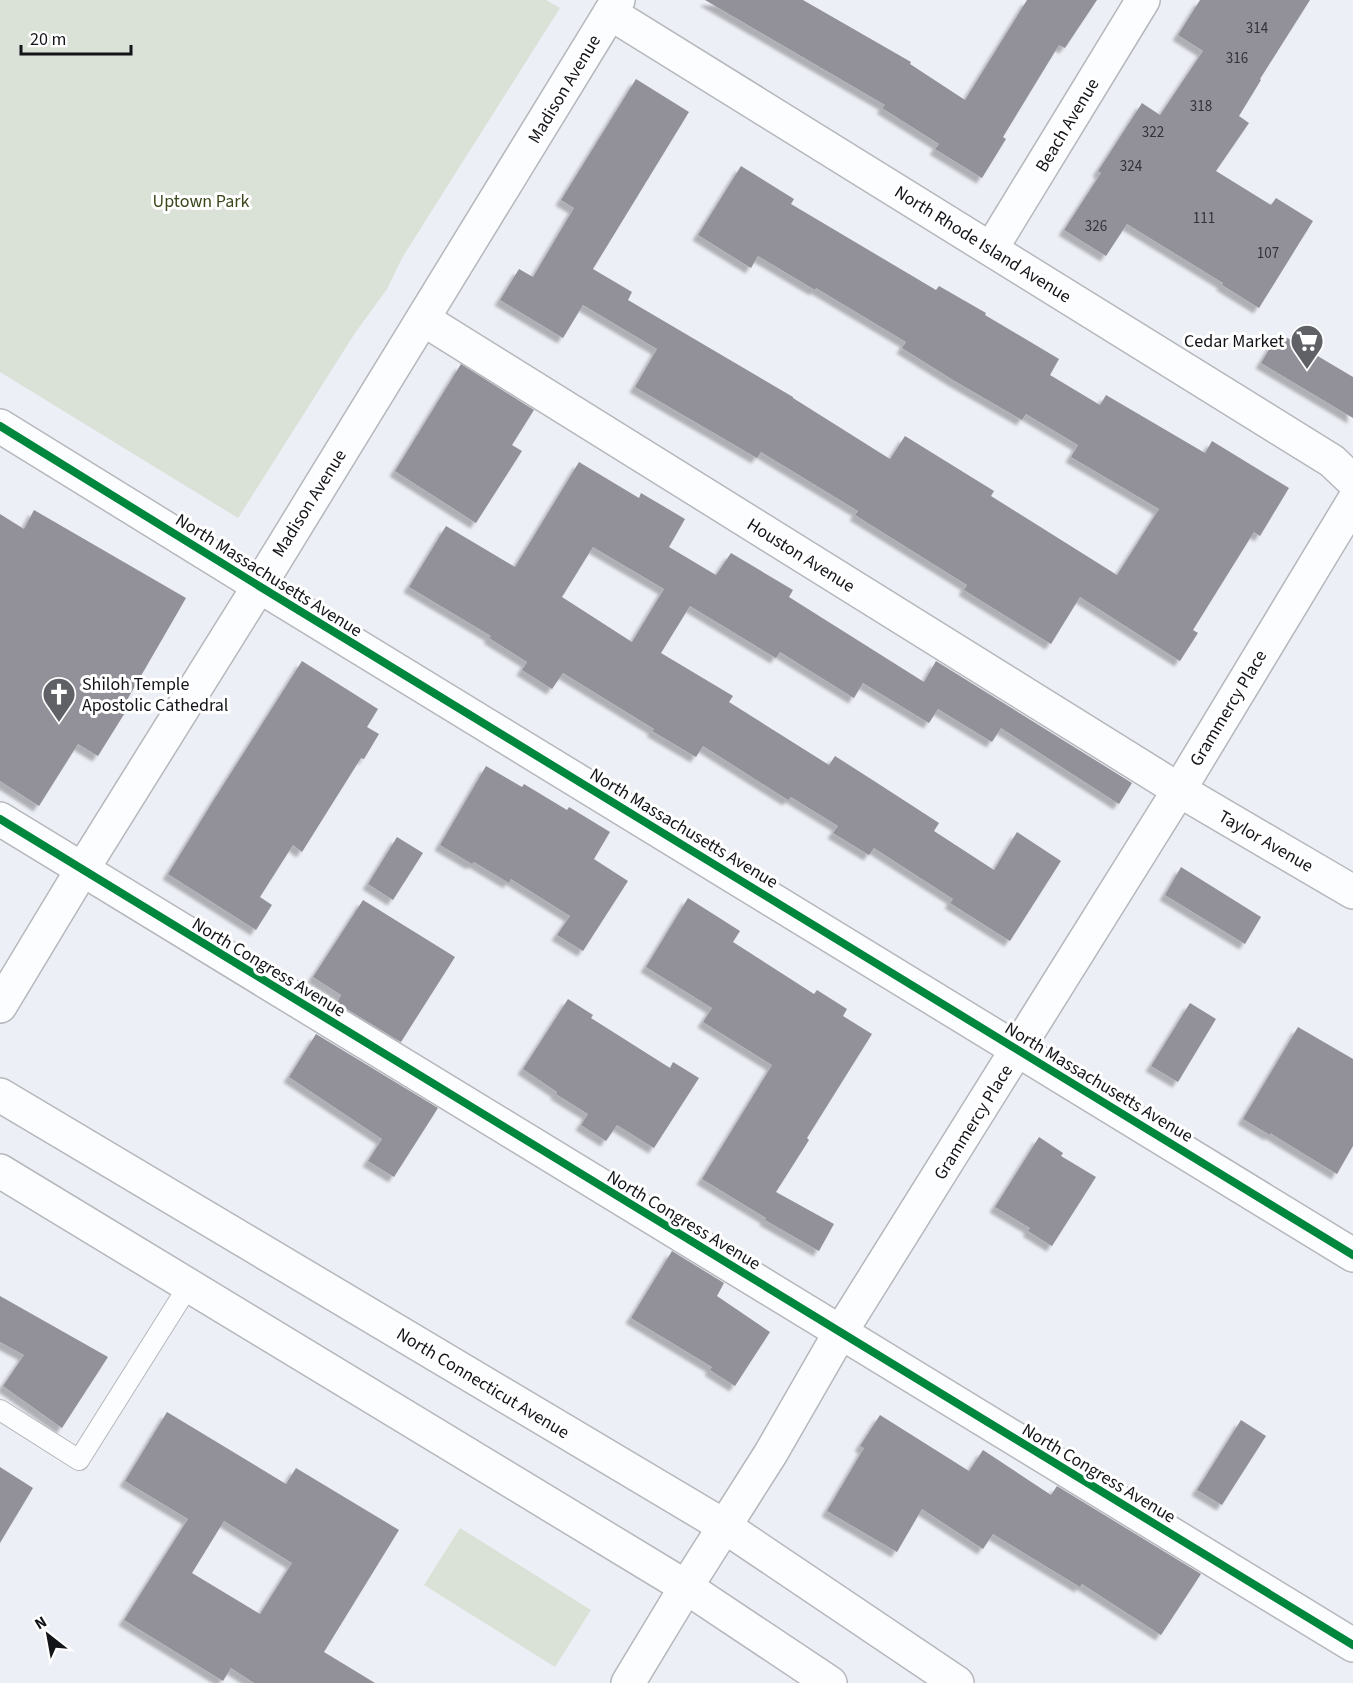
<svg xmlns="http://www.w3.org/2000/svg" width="1353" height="1683" viewBox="0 0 1353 1683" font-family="'Source Sans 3',sans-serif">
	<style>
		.green { fill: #dae1d6 }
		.building { fill: #929199; fill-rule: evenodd; filter: url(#shadow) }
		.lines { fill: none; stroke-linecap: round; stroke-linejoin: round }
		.service-casing { stroke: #b5b7bc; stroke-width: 22 }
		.minor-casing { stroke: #b5b7bc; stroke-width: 36 }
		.tertiary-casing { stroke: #b5b7bc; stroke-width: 36 }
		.service { stroke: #fcfdfe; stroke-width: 20 }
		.minor { stroke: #fcfdfe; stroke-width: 33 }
		.tertiary { stroke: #fcfdfe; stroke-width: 33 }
		.cycleway-casing { stroke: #fff; stroke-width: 11 }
		.cycleway { stroke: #00873e; stroke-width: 8 }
		.labels { text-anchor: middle; stroke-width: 6; stroke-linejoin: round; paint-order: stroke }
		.number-label { font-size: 15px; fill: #323338 }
		.street-label { font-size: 18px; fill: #121418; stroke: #fff }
		.park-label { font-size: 18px; fill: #39481b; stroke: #fff }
		.poi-label { font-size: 18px; fill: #121418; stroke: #fff; text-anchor: end }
	</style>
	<defs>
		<filter id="shadow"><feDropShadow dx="-5.5" dy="5.5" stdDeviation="1.5" flood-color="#0004"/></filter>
	</defs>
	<rect width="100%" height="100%" fill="#edeff6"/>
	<g class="green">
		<path d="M0,0H546L560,8L402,258L387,289L355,333L238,518L0,372Z"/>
		<path d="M460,1528L591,1610L555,1667L424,1585Z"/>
	</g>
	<g class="building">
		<path d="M705,0H803L911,62L910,64L965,100L1027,0H1097L1065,48L1059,45L1003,137L1006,139L982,178L935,149L939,144L882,108L885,105Z"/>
		<path d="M1200,0H1310L1260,79L1261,80L1239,116L1249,123L1216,171L1271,205L1276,198L1313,221L1259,308L1222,285L1223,283L1127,224L1106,256L1064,230L1101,173L1098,171L1142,103L1160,115L1203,51L1178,35Z"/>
		<path d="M636,79L689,112L593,269L632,292L628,300L793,397V398L890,459L905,436L994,491L991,496L1117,575L1159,509L1071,457L1078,445L1026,414L1022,420L953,380L902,348L906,342L816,288L815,290L758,256L751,268L698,235L741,166L794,199L791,204L936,290L939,286L986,313L985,315L1059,359L1050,375L1100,405L1106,395L1205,453L1212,441L1289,488L1260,536L1254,532L1193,630L1198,633L1180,661L1080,597L1051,644L964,590L967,585L855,515L858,511L761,452L757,458L635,387L657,349L583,305L563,338L500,300L519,269L533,277L574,208L561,200Z"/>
		<path d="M1279,333L1353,377V418L1261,363Z"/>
		<path d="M461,364L534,410L512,445L522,451L476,523L395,471Z"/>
		<path d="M579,462L639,498L641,493L685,519L669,547L716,575L731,553L793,590L789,597L924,682L936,661L1132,783L1119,804L1001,728L992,742L938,709L929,723L863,683L854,698L780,652L776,658L690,606L661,653L733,696L729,702L829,765L835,756L871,779L939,823L934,831L994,870L1017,832L1061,861L1010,941L950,903L953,899L874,848L869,855L833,833L838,826L791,797L788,800L703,746L696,757L652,731L654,729L563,673L552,689L522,670L527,662L489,638L491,636L409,587L446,526L515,567ZM593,547L664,589L632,642L562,597Z"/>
		<path d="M34,510L186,598L127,700L131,703L98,756L78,744L39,806L0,781V514L24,529Z"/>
		<path d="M302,661L378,709L367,727L379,734L364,759L361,758L302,852L293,845L260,897L272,905L256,930L168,874L215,798Z"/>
		<path d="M486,766L522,787L524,784L567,810L569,807L610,832L594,859L628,881L583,951L557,935L570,916L511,879L509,883L474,862L472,864L440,845Z"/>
		<path d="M397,837L423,853L393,900L368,884Z"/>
		<path d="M1181,867L1261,917L1245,944L1165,895Z"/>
		<path d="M688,898L740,931L733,942L814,994L817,990L847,1009L843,1016L872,1034L807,1138L809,1140L776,1192L834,1224L819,1251L765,1220L766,1218L702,1179L772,1065L703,1022L712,1008L646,967Z"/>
		<path d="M363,900L455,957L401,1042L337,1003L341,995L313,977Z"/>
		<path d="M568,999L593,1015L591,1018L670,1068L673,1062L699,1078L654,1148L617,1125L606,1141L581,1125L588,1114L556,1094L557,1092L523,1069Z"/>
		<path d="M1190,1003L1216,1019L1178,1082L1151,1066Z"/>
		<path d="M1298,1027L1353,1059V1146L1337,1174L1270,1133V1135L1243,1119Z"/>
		<path d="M316,1034L438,1108L394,1177L368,1161L382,1139L289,1077Z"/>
		<path d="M1039,1137L1063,1153L1061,1156L1096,1177L1052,1246L1028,1231L1030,1228L995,1207Z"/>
		<path d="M672,1251L724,1283L717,1296L770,1332L735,1386L710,1370L712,1367L631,1318Z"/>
		<path d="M0,1296L108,1357L62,1428L3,1386L24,1355L0,1342Z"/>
		<path d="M167,1412L286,1484L296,1468L399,1530L324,1652L375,1683H254L231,1668L223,1681L124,1620L188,1519L125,1481ZM224,1521L292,1563L260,1614L192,1573Z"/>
		<path d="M880,1415L969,1471L983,1450L1051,1495L1057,1486L1201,1574L1161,1635L1082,1584L1080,1587L993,1534L983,1549L922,1509L897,1552L827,1511L864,1448L860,1446Z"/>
		<path d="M1241,1420L1266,1436L1222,1505L1197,1490Z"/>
		<path d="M0,1467L33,1488L0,1543Z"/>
	</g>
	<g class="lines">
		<defs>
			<path id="service" d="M0,1410L79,1460L189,1285"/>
			<g id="minor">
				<path d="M610,13L1332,461L1353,481"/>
				<path d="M991,249L1143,0"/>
				<path d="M423,319L1179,790L1353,892"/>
				<path d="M0,426L259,586L1353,1255"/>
				<path d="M0,819L1353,1645"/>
			</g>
			<g id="tertiary">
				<path d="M0,1006L82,870L259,586L618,0"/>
				<path d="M0,1095L724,1526L957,1683"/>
				<path d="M0,1171L686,1587L830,1683"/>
				<path d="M628,1683L686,1587L771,1453L840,1333L1179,790L1353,502"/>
			</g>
		</defs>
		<use href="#service" class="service-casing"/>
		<use href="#minor" class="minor-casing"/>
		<use href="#tertiary" class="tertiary-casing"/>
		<use href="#service" class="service"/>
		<use href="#minor" class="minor"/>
		<use href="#tertiary" class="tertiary"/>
		<defs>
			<g id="cycleway">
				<path d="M0,426L259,586L1353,1255"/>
				<path d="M0,819L1353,1645"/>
			</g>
		</defs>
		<use href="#cycleway" class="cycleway-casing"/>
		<use href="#cycleway" class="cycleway"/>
	</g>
	<defs>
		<symbol id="supermarket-pin" viewBox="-11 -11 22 30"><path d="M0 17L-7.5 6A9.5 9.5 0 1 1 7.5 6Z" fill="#5f6166" stroke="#fff"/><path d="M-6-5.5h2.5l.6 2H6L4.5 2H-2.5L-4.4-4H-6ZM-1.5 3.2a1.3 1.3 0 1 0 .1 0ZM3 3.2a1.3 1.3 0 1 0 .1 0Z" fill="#fff"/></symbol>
		<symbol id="church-pin" viewBox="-11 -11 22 30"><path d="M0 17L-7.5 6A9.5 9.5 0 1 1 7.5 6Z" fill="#5f6166" stroke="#fff"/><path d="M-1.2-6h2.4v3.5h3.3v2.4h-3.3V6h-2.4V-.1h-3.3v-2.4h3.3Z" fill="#fff"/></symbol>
	</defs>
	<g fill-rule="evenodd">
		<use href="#supermarket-pin" x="1288" y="322" width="38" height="52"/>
		<use href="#church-pin" x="40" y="675" width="38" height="52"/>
	</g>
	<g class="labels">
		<g class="number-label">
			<text x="1257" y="33">314</text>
			<text x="1237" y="63">316</text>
			<text x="1201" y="111">318</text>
			<text x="1153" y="137">322</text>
			<text x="1131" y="171">324</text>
			<text x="1204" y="223">111</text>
			<text x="1096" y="231">326</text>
			<text x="1268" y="258">107</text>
		</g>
		<g class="street-label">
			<text transform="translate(564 89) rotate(-59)" y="6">Madison Avenue</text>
			<text transform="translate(1067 125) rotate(-59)" y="6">Beach Avenue</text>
			<text transform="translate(983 244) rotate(32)" y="6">North Rhode Island Avenue</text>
			<text transform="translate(309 503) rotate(-58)" y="6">Madison Avenue</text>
			<text transform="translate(801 555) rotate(32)" y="6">Houston Avenue</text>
			<text transform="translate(269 575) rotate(32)" y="6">North Massachusetts Avenue</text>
			<text transform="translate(1228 708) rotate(-59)" y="6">Grammercy Place</text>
			<text transform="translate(684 828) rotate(31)" y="6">North Massachusetts Avenue</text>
			<text transform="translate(1266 841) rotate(30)" y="6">Taylor Avenue</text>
			<text transform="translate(269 967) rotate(31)" y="6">North Congress Avenue</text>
			<text transform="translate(1099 1082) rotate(31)" y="6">North Massachusetts Avenue</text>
			<text transform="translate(973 1122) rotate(-58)" y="6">Grammercy Place</text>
			<text transform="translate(684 1220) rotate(31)" y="6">North Congress Avenue</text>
			<text transform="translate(483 1383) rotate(31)" y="6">North Connecticut Avenue</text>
			<text transform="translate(1099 1473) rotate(31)" y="6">North Congress Avenue</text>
		</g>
		<g class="park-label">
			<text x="201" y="207">Uptown Park</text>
		</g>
		<g class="poi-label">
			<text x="1284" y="347">Cedar Market</text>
			<text x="82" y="690" text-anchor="start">Shiloh Temple<tspan x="82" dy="21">Apostolic Cathedral</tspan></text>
		</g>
	</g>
	<g transform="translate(48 1635) rotate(329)" stroke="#ffffff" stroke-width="4.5" paint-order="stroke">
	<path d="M0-4.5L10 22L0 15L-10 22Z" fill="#121418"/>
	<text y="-9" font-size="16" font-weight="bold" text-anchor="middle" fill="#121418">N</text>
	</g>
	<path d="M21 45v9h110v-9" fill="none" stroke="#121418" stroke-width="3"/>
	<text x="30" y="45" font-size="18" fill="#121418" stroke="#ffffff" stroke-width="4.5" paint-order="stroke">20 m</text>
</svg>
